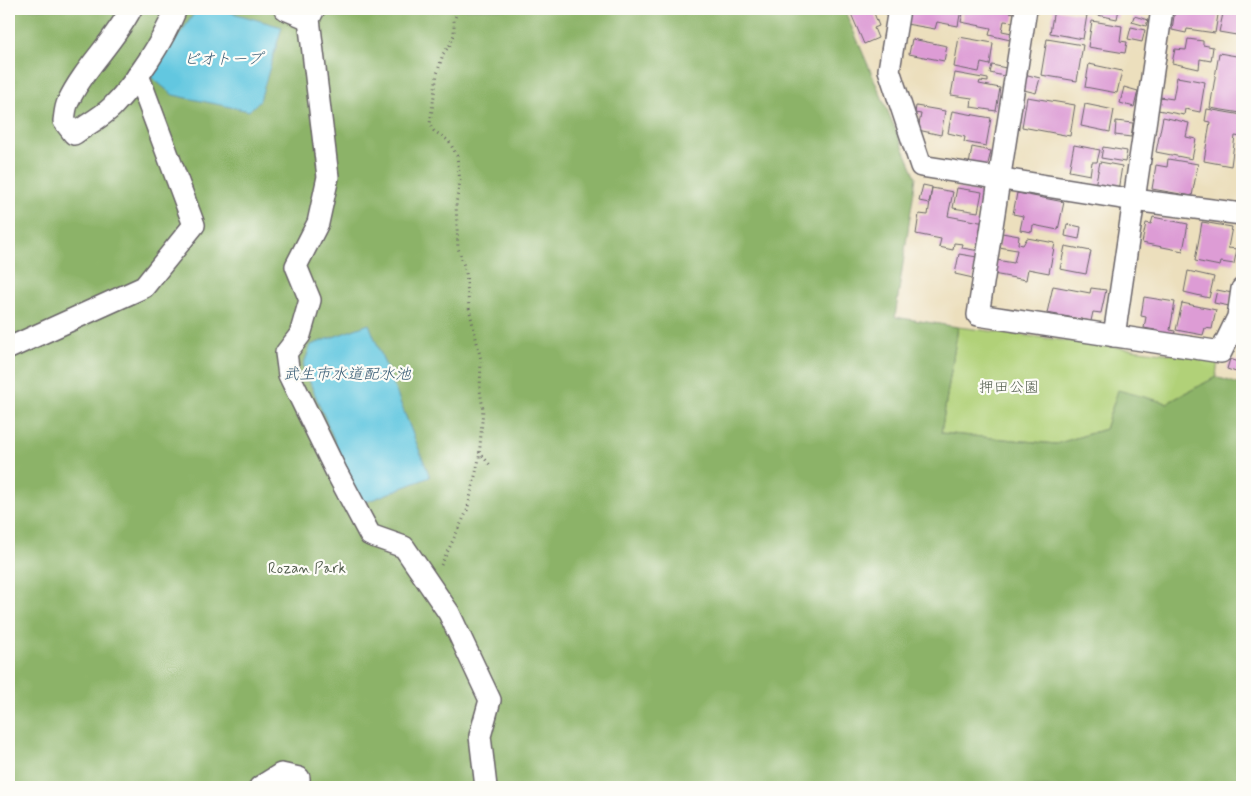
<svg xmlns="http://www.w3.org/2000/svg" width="1251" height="796" viewBox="0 0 1251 796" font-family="Mynerve,'Klee One',sans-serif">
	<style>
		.green { fill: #b1d178; stroke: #6a7a5a }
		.forest { fill: #8cb368; stroke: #576a52 }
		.water { fill: #62c7e0; stroke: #42748e }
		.building { fill: #dd9cd5 }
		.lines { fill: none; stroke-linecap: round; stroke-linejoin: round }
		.minor-casing { stroke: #696468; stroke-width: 24 }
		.path { stroke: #696468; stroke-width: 3; stroke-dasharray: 1 4; stroke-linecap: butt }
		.minor { stroke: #fff; stroke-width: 21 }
		.labels { text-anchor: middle; stroke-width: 4.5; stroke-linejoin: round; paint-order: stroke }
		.park-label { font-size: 15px; fill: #545f50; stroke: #fdfcf7 }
		.water-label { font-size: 16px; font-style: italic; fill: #385c75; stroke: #fdfcf7 }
	</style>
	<rect width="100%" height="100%" fill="#fdfcf7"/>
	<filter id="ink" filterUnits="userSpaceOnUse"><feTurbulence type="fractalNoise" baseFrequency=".02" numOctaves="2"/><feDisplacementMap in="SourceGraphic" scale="10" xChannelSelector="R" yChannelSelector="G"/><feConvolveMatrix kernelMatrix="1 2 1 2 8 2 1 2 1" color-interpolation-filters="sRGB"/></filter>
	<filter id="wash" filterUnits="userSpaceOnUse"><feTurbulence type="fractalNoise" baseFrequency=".0096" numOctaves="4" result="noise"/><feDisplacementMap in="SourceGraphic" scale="20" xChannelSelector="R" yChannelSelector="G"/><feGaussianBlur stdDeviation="1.12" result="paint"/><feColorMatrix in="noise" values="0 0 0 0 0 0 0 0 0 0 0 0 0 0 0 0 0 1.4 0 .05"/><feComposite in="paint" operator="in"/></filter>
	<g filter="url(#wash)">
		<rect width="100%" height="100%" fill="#ecdfbd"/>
		<path class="green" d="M958,327L1218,360L1216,377L1167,403L1118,391L1105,429L1056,444L941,433Z"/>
		<path class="forest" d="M9,9H844L916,177L895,317L958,327L941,433L1056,444L1105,429L1118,390L1167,403L1216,377L1242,385V787H9Z"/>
		<g class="water">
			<path d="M197,9H219L282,27L260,100L249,111L173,95L151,77Z"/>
			<path d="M369,324L430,477L361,504L303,366L311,345Z"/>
		</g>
		<g id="blocks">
			<g class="building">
				<path d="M849,9H884L874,13L879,26L874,28L878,38L864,44Z"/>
				<path d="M909,9H961L958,26L937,22L935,29L906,24Z"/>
				<path d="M964,9H992L1015,13L1013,22L1004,21L1002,31L1012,33L1010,40L989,35L991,28L961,22Z"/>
				<path d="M1054,9L1087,15L1083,39L1050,33Z"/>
				<path d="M1094,9H1119L1117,19L1093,14Z"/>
				<path d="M1175,9H1219L1215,33L1187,29L1186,33L1172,30Z"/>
				<path d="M1224,9H1242V36L1219,32Z"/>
				<path d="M1134,16L1148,20L1146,26L1132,22Z"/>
				<path d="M1092,21L1122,26L1120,41L1127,42L1125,53L1088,47Z"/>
				<path d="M1131,27L1145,30L1142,42L1128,39Z"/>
				<path d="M959,37L993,43L990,65L981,63L979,72L954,67Z"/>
				<path d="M912,39L947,46L944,61L909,54Z"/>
				<path d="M1047,39L1083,45L1077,81L1041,75Z"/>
				<path d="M1188,39L1203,41V45L1213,47L1211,61L1200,59L1199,69L1172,63L1175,49L1186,50Z"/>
				<path d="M1219,53L1242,57V104L1241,113L1210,108Z"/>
				<path d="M1089,64L1122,71L1117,93L1085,87Z"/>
				<path d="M992,65L1006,68L1004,76L990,73Z"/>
				<path d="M955,73L988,79V82L980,81L979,84L1000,88L996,111L971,107L972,98L951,95Z"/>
				<path d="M1024,74L1040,78L1036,93L1020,89Z"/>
				<path d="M1177,77L1205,82L1200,112L1185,109L1184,115L1158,110L1160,97L1173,99Z"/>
				<path d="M1124,87L1138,91L1134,107L1120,103Z"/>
				<path d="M1027,97L1075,105L1070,136L1022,127Z"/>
				<path d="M1085,104L1114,110L1110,132L1081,126Z"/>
				<path d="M916,106L945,111L941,135L918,130L921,114L915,113Z"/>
				<path d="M1207,109L1242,115V137L1235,136L1231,166L1204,161L1210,122L1205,121Z"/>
				<path d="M952,111L991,118L986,146L964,142L965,137L948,133Z"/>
				<path d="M1163,117L1189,123L1186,137L1196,139L1192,159L1156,152Z"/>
				<path d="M1116,121L1133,123L1131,137L1115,135Z"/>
				<path d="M1074,145L1100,150L1097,162H1092L1090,175L1069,171Z"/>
				<path d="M972,147L991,151L987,168L969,165Z"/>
				<path d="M1103,147L1127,151L1125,162L1101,158Z"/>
				<path d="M1168,159L1198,164L1192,196L1152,189L1156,165L1167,167Z"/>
				<path d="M1100,162L1122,166L1118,191L1095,186Z"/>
				<path d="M923,185L932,187L929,203L919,201Z"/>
				<path d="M932,188L953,192L948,216L985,223L980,251L962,248L963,244L954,243L953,250L939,247L941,239L916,234L919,214L928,215Z"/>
				<path d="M957,188L982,192L978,212L953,208Z"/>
				<path d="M1017,193L1064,202L1058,230L1033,225L1032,232L1020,230L1023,216L1013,214Z"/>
				<path d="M1153,217L1188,224L1183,251L1142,243L1146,223L1151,224Z"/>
				<path d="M1202,222L1232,227L1228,248L1237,249L1234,264L1221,262L1220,266L1195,261Z"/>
				<path d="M1067,224L1081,227L1079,239L1065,236Z"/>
				<path d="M1002,233L1019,236L1018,244L1023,245L1027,238L1055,243L1049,273L1028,269L1026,280L993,274L996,260L1014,263L1017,250L999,247Z"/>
				<path d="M1065,246L1091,251L1086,274L1060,269Z"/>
				<path d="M959,254L977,257L973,278L955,274Z"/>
				<path d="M1188,271L1214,277L1209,298L1184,292Z"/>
				<path d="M1053,286L1090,293L1091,288L1106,290L1101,313L1093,312L1091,321L1047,313Z"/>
				<path d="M1217,290L1232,293L1229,306L1214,303Z"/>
				<path d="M1144,297L1175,302L1170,330L1175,331L1173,342L1153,339L1155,330L1144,328L1146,317L1141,316Z"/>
				<path d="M1182,303L1216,310L1212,329L1205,328L1203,335L1176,330Z"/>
				<path d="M1230,359L1242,363V374L1227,369Z"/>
			</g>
		</g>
	</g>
	<g filter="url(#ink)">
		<use href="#blocks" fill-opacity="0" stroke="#696468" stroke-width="1"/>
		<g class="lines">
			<defs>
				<g id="minor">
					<path d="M131,9C114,42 84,68 68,102C65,108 65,115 64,121L74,134C86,125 102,117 112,107C138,80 162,43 176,9"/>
					<path d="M285,9L309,19"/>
					<path d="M314,9L309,19L328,177L318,223L296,266L310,300L300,335L286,353L289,375L337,473L370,535L404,547L449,613L490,700L480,736L486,787"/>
					<path d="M899,9L889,70L921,166L1134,200L1242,214"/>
					<path d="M1026,9L978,315L1221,352L1238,317L1242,289"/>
					<path d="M1114,336L1162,9"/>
					<path d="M9,348L144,287L194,225L138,75"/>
					<path d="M260,787L281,774L299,778V787"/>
				</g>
			</defs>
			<use href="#minor" class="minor-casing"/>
			<g class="path">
				<path d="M479,452L491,466"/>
				<path d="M441,565L467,511L479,459L483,409L480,390L481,360L469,308L466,272L458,248L456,204L460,181L457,156L449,141L434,131L430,124L437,74L443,54L450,45L454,35V20L459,9"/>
			</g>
			<use href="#minor" class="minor"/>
		</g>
	</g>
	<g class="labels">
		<g class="park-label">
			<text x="1009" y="392">押田公園</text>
			<text x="307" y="573">Rozan Park</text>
		</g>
		<g class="water-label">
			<text x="223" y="64">ビオトープ</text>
			<text x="347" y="379">武生市水道配水池</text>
		</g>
	</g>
	<rect width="1251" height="796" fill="none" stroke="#fdfcf7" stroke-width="30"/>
</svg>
